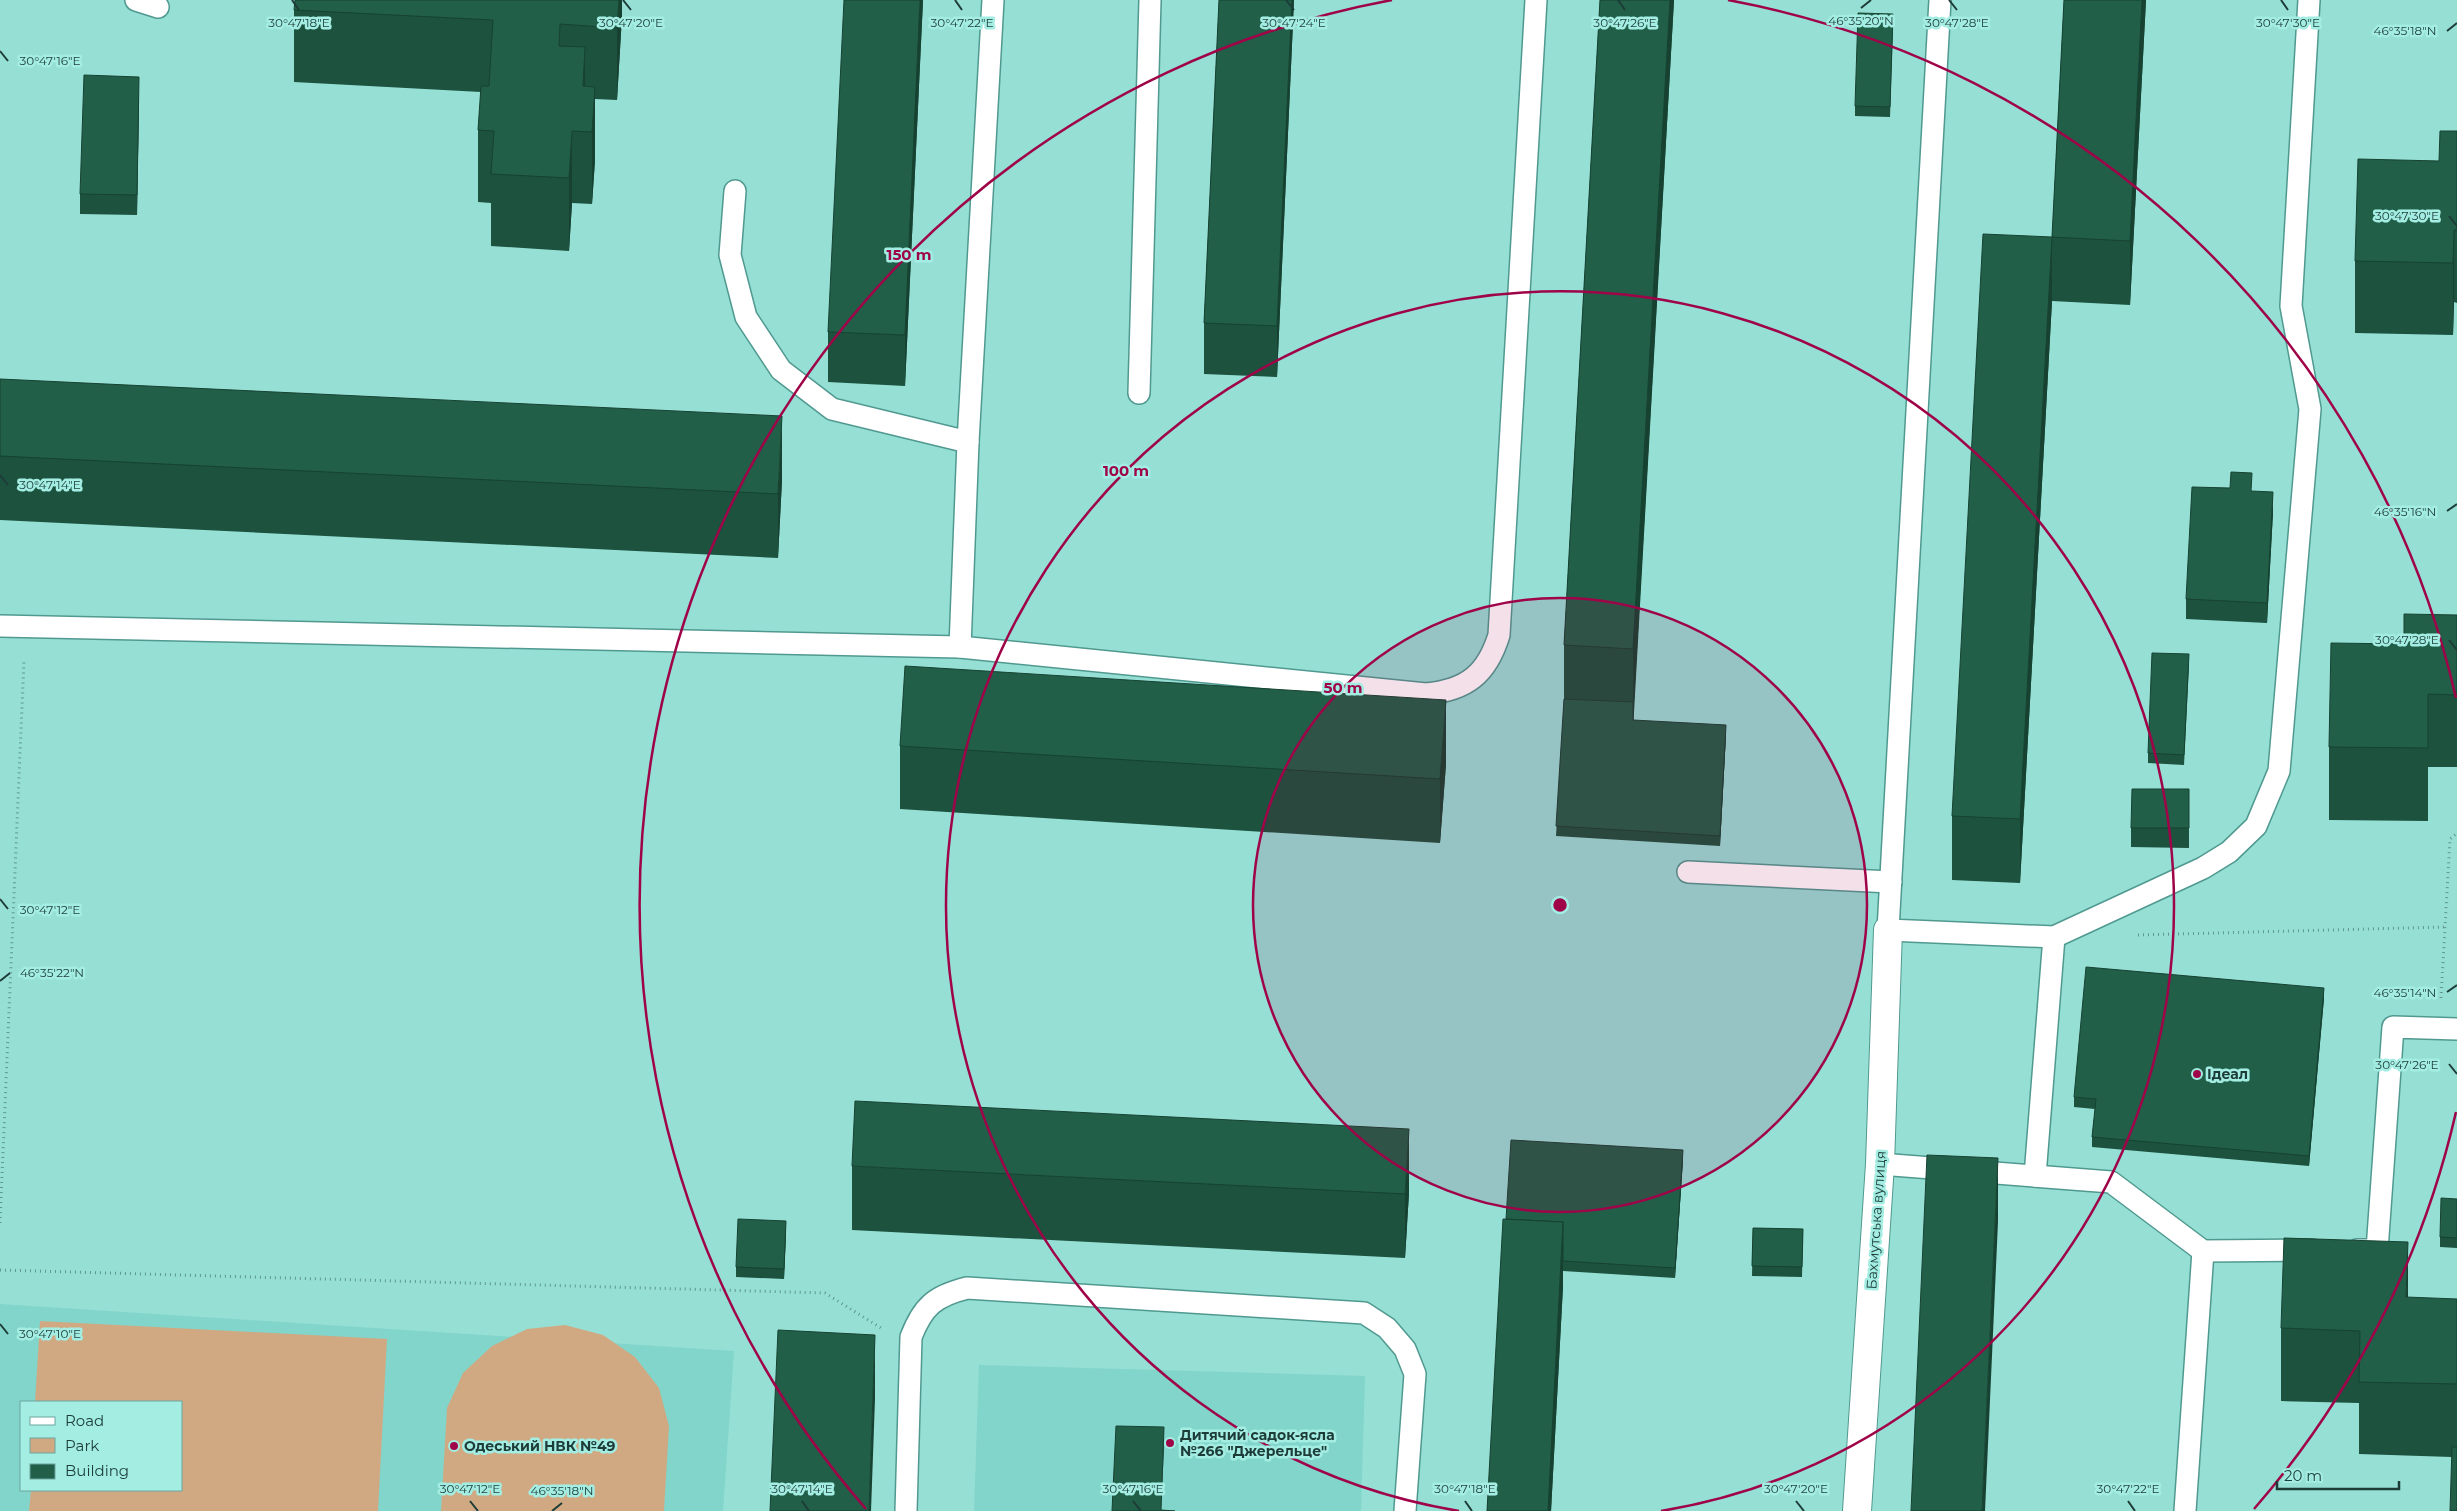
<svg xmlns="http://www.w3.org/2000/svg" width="2457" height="1511" viewBox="0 0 2457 1511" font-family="Montserrat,sans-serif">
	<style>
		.built { fill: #82d5ca; fill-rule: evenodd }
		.green { fill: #d0a983 }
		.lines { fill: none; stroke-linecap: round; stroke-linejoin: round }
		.service-casing { stroke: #509990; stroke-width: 24 }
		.minor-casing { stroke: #509990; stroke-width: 30 }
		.path { stroke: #609790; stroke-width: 3; stroke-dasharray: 1 4; stroke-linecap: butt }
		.service { stroke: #fff; stroke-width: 21 }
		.minor { stroke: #fff; stroke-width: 28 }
		.wall { fill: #1c523e }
		.shaded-wall { fill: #174232 }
		.building { fill: #215f48; stroke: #174232 }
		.ticks { fill: none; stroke: #1d3c38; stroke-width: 2 }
		.ring { fill: none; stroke: #9f0448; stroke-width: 2.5 }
		.poi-dot { fill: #9f0448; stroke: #a3ede3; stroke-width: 2 }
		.labels { text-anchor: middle; stroke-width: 5; stroke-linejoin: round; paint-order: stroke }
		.poi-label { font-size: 14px; font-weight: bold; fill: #1d3c38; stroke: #a3ede3; text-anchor: start }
		.street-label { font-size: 14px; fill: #1d3c38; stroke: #a3ede3 }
		.ticks-label { font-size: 12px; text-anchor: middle; fill: #1d3c38; stroke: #a3ede3; stroke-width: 5; stroke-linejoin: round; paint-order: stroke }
		.centre { fill: #9f0448; stroke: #a3ede3; stroke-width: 2.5 }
		.ring-label { font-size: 15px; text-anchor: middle; font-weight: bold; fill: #9f0448; stroke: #a3ede3; stroke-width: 5; stroke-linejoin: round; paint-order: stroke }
	</style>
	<rect width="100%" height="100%" fill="#96dfd5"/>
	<g class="built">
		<path d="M0,1304L734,1351L723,1511H0ZM21,1402H181V1490H21Z"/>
		<path d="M979,1365L1365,1376L1361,1511H974Z"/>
	</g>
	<g class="green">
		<path d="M40,1321L387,1339L378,1511H29L31,1490H181V1402H35Z"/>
		<path d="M565,1325L603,1335L635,1357L659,1388L669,1426L664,1511H441L447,1408L463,1373L492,1346L527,1329Z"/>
	</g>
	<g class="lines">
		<defs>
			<g id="service">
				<path d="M136,0L158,7"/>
				<path d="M1940,0L1888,930L2054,937L2203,868L2229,852L2256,826L2279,771L2310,409L2291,306L2309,0"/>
				<path d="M735,191L730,255L746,317L781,370L832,409L968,442"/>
				<path d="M1139,393L1150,0"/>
				<path d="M0,626L960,647L1426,694C1467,690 1487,674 1499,635L1536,0"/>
				<path d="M960,647L968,442L993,0"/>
				<path d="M1688,872L1891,882"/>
				<path d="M1880,1164L2111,1182L2203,1251L2312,1250"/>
				<path d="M2035,1176L2054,937"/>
				<path d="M2357,1250H2377L2393,1027L2457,1029"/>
				<path d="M906,1511L911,1337C923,1306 935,1296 967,1288L1364,1313L1387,1328L1405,1349L1415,1374L1405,1511"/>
				<path d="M2185,1511L2203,1251"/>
			</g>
			<path id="minor" d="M1857,1511L1880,1164L1888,930"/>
		</defs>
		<use href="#service" class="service-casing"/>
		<use href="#minor" class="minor-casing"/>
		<g class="path">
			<path d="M2138,935L2445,927"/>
			<path d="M2441,998L2450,839L2457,833"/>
			<path d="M0,1223L24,660"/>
			<path d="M0,1270L825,1293L881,1328"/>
		</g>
		<use href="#service" class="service"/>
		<use href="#minor" class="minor"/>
	</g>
	<g class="wall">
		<path d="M622,0V16L617,100L595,99V160L592,204L572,203L569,251L491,246V203L478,202V130L481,92L294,82V10Z"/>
		<path d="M923,0L905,386L828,382V332Z"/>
		<path d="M1219,0H1294L1277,377L1204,374V323Z"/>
		<path d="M1600,0H1674L1633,720L1726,735L1720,846L1556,836L1564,699V645Z"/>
		<path d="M2064,0H2146L2130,305L2052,301L2020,883L1952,880V816L2052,237Z"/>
		<path d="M1893,24L1890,117L1855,116V106Z"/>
		<path d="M139,97L137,215L80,214V194Z"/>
		<path d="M2457,131V303L2454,302L2453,335L2355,333V261L2439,161Z"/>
		<path d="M0,379L782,480L778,558L0,520Z"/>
		<path d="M2252,491L2273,512L2267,623L2186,619V599Z"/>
		<path d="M2457,615V767H2428V821L2329,820V747L2404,644Z"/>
		<path d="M2189,664L2184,765L2148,763V753Z"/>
		<path d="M900,746L1446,764L1440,843L900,809Z"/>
		<path d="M2189,789V848L2131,847V828Z"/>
		<path d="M2324,998L2309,1166L2092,1147V1137L2095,1109L2074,1107V1097Z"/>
		<path d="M1683,1160L1675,1278L1563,1271V1286L1551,1511H1487L1506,1219Z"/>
		<path d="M852,1166L1409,1193L1405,1258L852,1230Z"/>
		<path d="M2457,1199V1248L2440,1247V1237Z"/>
		<path d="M1753,1228L1803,1229L1802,1277L1752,1276Z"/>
		<path d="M786,1231L784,1279L736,1277V1267Z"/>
		<path d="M2457,1299V1511L2452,1457L2359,1454V1403L2281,1401V1328Z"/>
	</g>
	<g class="shaded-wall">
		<path d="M619,0H622V16L617,100V28Z"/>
		<path d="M920,0H923L905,386V335Z"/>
		<path d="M1292,0H1294L1277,377V326Z"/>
		<path d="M1670,0H1674L1633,730V649Z"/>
		<path d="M2142,0H2146L2130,305V241Z"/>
		<path d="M585,47V119L583,86Z"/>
		<path d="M139,77V97L137,215V195Z"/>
		<path d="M595,87V160L592,204V132Z"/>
		<path d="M572,131V203L569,251V178Z"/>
		<path d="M2454,230V302L2453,335V263Z"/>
		<path d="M2052,237V301L2020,883V819Z"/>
		<path d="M782,416V480L778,558V494Z"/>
		<path d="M2273,492V512L2267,623V603Z"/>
		<path d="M1446,700V764L1440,843V779Z"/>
		<path d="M1726,725V735L1720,846V836Z"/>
		<path d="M2324,988V998L2309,1166V1156Z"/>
		<path d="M1409,1129V1193L1405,1258V1194Z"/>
		<path d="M1683,1150V1160L1675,1278V1268Z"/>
		<path d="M1998,1158V1222L1985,1511H1982Z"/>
		<path d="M786,1221V1231L784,1279V1269Z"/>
		<path d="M1563,1222V1286L1551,1511H1548Z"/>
		<path d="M2408,1242V1314L2406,1297Z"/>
		<path d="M875,1335V1399L871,1511H869Z"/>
		<path d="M1164,1427V1447L1161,1511Z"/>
	</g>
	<g class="building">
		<path d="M295,0H619L617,28L560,24L559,46L585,47L583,86L595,87L592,132L572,131L569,178L491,174L494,131L478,130L481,86H489L493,20L294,10Z"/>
		<path d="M844,0H920L905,335L828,332Z"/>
		<path d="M1219,0H1292L1277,326L1204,323Z"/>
		<path d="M1600,0H1670L1633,649L1564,645Z"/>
		<path d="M2064,0H2142L2130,241L2052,237Z"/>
		<path d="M1858,13L1893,14L1890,107L1855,106Z"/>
		<path d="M84,75L139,77L137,195L80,194Z"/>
		<path d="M2440,131H2457V230H2454L2453,263L2355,261L2358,159L2439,161Z"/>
		<path d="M1983,234L2052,237L2020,819L1952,816Z"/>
		<path d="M0,379L782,416L778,494L0,456Z"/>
		<path d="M2231,472L2252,473L2251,491L2273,492L2267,603L2186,599L2192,487L2230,488Z"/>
		<path d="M2404,614L2457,615V695L2428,694V748L2329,747L2331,643L2404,644Z"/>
		<path d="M2152,653L2189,654L2184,755L2148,753Z"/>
		<path d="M905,666L1446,700L1440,779L900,746Z"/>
		<path d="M1564,699L1633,702V720L1726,725L1720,836L1556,826Z"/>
		<path d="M2132,789H2189V828H2131Z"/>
		<path d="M2086,967L2324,988L2309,1156L2092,1137L2096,1099L2074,1097Z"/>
		<path d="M855,1101L1409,1129L1405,1194L852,1166Z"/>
		<path d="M1511,1140L1683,1150L1675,1268L1563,1261V1222L1506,1219Z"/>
		<path d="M1927,1155L1998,1158L1982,1511H1911Z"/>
		<path d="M2441,1198L2457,1199V1238L2440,1237Z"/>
		<path d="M738,1219L786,1221L784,1269L736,1267Z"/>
		<path d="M1503,1219L1563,1222L1548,1511H1487Z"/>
		<path d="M1753,1228L1803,1229L1802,1267L1752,1266Z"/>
		<path d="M2284,1238L2408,1242L2406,1297L2457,1299V1384L2359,1382L2360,1331L2281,1328Z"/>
		<path d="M778,1330L875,1335L869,1511H770Z"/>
		<path d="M1116,1426L1164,1427L1161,1510L1175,1511H1112Z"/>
		<path d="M2452,1447H2457V1511H2450Z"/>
	</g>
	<path class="ticks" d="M292,0L299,10M623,0L631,10M955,0L962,10M1286,0L1294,10M1618,0L1625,10M1949,0L1957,10M2281,0L2288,10M1861,8L1871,0M2447,31L2457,23M0,51L8,61M2449,216L2457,226M0,475L8,485M2447,511L2457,504M2449,640L2457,650M0,899L8,909M0,981L10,973M2447,992L2457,985M2449,1064L2457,1074M0,1324L8,1334M470,1501L478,1511M802,1501L809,1511M1133,1501L1141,1511M1465,1501L1472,1511M1796,1501L1804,1511M2128,1501L2135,1511M552,1511L562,1503"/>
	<circle cx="1560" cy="905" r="307" fill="#9f0448" fill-opacity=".12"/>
	<g class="ring">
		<circle cx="1560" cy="905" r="307"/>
		<path d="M1459 1511A614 614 0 1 1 1661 1511"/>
		<path d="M2456 1112A920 920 0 0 1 2254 1509M866 1509A920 920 0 0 1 1392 0M1728 0A920 920 0 0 1 2456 698"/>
	</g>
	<g class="poi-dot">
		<circle cx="2197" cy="1074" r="5"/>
		<circle cx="1170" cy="1443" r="5"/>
		<circle cx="454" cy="1446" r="5"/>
	</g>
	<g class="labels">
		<g class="poi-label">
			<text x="2207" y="1079">Ідеал</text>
			<text x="1180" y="1440">Дитячий садок-ясла<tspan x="1180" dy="16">№266 "Джерельце"</tspan></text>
			<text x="464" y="1451">Одеський НВК №49</text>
		</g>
		<g class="street-label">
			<text transform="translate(1876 1220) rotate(-86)" y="5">Бахмутська вулиця</text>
		</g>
	</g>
	<g class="ticks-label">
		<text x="1861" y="25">46°35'20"N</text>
		<text x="1294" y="27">30°47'24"E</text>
		<text x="1625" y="27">30°47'26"E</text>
		<text x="299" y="27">30°47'18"E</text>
		<text x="631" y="27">30°47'20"E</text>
		<text x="962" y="27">30°47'22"E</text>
		<text x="1957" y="27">30°47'28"E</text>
		<text x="2288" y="27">30°47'30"E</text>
		<text x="2405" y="35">46°35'18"N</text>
		<text x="50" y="65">30°47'16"E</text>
		<text x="2407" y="220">30°47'30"E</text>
		<text x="50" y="489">30°47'14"E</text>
		<text x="2405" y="516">46°35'16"N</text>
		<text x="2407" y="644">30°47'28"E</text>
		<text x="50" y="914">30°47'12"E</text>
		<text x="52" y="977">46°35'22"N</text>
		<text x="2405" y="997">46°35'14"N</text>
		<text x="2407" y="1069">30°47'26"E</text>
		<text x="50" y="1338">30°47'10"E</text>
		<text x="470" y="1493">30°47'12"E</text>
		<text x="802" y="1493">30°47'14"E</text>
		<text x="1133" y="1493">30°47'16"E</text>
		<text x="1465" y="1493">30°47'18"E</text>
		<text x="1796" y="1493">30°47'20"E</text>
		<text x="2128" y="1493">30°47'22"E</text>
		<text x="562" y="1495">46°35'18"N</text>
	</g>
	<circle cx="1560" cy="905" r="8" class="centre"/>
	<g class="ring-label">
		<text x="909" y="260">150 m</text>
		<text x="1126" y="476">100 m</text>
		<text x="1343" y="693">50 m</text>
	</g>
	<rect x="20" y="1401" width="162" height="90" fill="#a3ede3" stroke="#6da69f"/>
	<rect x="30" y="1417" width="25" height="8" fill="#ffffff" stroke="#6da69f"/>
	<text x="65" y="1426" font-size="15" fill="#1d3c38">Road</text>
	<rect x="30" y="1438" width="25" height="15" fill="#d0a983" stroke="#6da69f"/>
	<text x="65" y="1451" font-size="15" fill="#1d3c38">Park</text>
	<rect x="30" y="1464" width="25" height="15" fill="#215f48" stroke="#6da69f"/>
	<text x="65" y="1476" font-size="15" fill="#1d3c38">Building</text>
	<path d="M2277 1481v8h122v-8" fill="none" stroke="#1d3c38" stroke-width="2.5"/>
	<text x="2284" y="1481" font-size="15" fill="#1d3c38" stroke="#a3ede3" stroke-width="4" paint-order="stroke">20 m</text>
</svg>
